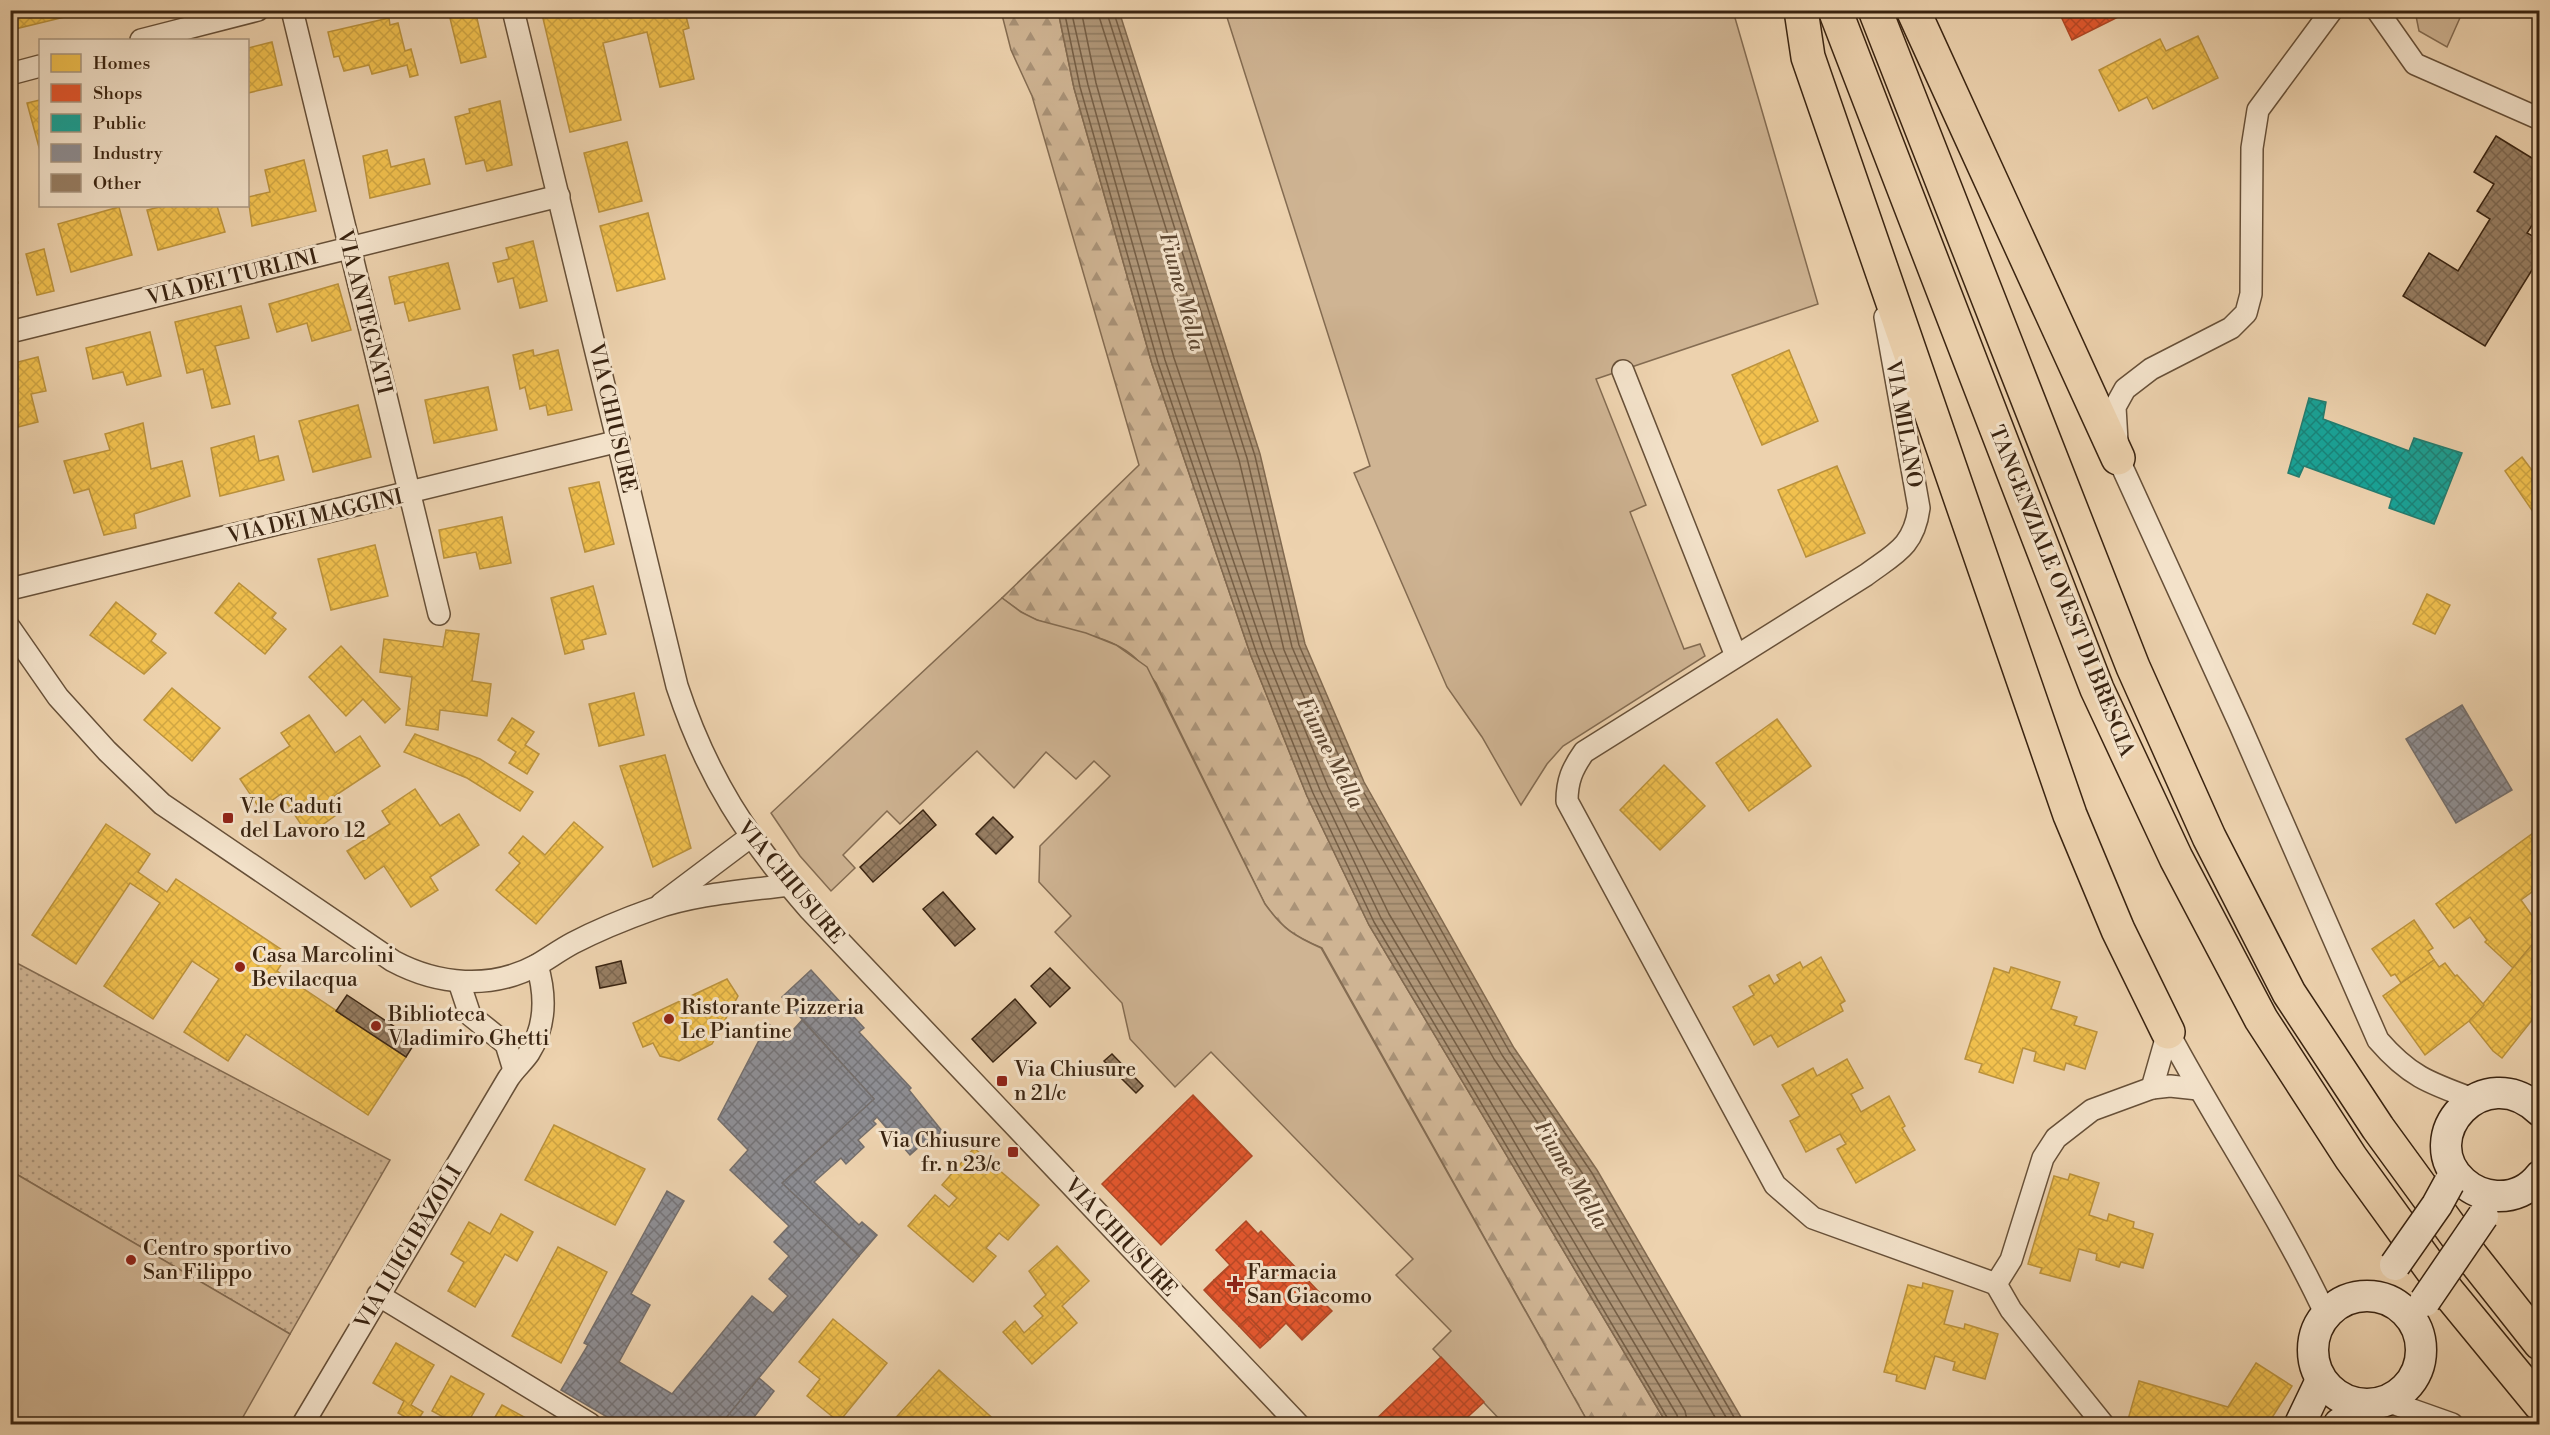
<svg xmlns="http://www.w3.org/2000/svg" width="2550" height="1435" viewBox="0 0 2550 1435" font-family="'Libre Bodoni',serif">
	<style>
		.grass { fill: url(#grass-dots); stroke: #846c52; stroke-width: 1.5 }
		.forest { fill: url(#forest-firs); stroke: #846c52; stroke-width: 1.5 }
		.park { fill: #cfb493; stroke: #846c52; stroke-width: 1.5 }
		.water { fill: url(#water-rules); stroke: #81694f; stroke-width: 1.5 }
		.homes { fill: url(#homes-cross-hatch); stroke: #bb923c; stroke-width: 1.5 }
		.shops { fill: url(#shops-cross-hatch); stroke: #b14825; stroke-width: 1.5 }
		.public { fill: url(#public-cross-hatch); stroke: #227d70; stroke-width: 1.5 }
		.industry { fill: url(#industry-cross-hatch); stroke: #746e6b; stroke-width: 1.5 }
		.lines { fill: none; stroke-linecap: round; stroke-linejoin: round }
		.shore { stroke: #755e45; stroke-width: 1.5 }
		.building { fill: url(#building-cross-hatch); stroke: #3a2411; stroke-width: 1.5 }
		.minor-casing { stroke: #675038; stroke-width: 24 }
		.secondary-casing { stroke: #3a2411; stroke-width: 33 }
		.trunk-casing { stroke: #3a2411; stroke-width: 36 }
		.minor { stroke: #f3e2ca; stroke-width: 21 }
		.secondary { stroke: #f3e2ca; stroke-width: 30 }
		.trunk { stroke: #edd2ae; stroke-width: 33 }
		.secondary-bridge-casing { stroke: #3a2411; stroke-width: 33; stroke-linecap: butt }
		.secondary-bridge { stroke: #f3e2ca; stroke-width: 30 }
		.poi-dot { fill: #8f2418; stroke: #f3e2ca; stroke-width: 2 }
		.labels { text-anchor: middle; stroke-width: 6; stroke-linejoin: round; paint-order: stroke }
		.street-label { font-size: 21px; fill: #3a2411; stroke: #f3e2ca }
		.poi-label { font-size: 21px; fill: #3a2411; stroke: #f3e2ca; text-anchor: start }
		.water-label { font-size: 22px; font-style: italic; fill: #5d4630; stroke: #f3e2ca }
	</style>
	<defs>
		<pattern id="grass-dots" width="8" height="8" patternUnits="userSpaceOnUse" patternTransform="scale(1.5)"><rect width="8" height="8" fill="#cfb493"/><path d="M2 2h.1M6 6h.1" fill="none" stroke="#a99277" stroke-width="1.8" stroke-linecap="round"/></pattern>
		<pattern id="forest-firs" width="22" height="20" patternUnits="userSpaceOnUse" patternTransform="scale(1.5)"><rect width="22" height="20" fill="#cfb493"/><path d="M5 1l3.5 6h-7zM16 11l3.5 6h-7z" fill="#a99277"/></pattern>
		<pattern id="water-rules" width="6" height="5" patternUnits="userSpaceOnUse" patternTransform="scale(1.5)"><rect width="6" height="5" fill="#b09779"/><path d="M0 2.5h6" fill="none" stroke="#907b62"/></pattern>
		<pattern id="homes-cross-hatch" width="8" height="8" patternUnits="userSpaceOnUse" patternTransform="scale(1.5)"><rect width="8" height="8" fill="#f2c14e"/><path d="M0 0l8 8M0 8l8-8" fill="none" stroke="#d0a643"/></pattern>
		<pattern id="shops-cross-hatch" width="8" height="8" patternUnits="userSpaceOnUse" patternTransform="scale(1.5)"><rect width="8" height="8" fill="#e4572e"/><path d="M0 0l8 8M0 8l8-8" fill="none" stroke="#ba4826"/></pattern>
		<pattern id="public-cross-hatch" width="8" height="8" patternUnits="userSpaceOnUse" patternTransform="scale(1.5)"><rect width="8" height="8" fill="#17a398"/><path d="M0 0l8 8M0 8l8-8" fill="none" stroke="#16857b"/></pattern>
		<pattern id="industry-cross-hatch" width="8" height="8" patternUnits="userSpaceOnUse" patternTransform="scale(1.5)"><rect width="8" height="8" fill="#8d8d92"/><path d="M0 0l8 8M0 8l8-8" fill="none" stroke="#747376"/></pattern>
		<pattern id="building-cross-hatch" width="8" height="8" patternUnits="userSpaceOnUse" patternTransform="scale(1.5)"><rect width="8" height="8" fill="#977e63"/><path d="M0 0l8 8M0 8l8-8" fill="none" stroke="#7c6750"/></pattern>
	</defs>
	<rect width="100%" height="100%" fill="#edd2ae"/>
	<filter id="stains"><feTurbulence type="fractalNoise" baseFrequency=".00333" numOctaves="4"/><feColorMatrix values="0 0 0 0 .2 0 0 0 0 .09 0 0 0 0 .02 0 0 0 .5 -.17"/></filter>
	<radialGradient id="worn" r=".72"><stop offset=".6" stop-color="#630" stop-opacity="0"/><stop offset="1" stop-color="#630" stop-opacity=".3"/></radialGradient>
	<path class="grass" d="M11,960L390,1160L290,1334L11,1171Z"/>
	<path class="forest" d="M1001,11H1058L1074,88L1152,364L1251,656L1307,796L1369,925L1667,1424H1589L1322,948C1294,936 1283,929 1265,904L1156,683C1149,674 1141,662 1132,655C1105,633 1068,633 1037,620C1023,615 1013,606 1002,598L1139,465L1032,96L1011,50Z"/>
	<g class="park">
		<path d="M1225,11H1733L1818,304L1596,379L1646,505L1630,512L1684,649L1700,644L1705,656L1563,746L1547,764L1521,805L1482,737L1447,687L1354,473L1370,466Z"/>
		<path d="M2415,11H2463L2447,47L2419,31Z"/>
		<path d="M1002,598L1021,612L1037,620L1086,633L1116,645L1147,667L1265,904C1283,929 1294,936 1321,948L1589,1424H1504L1433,1349L1451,1331L1396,1275L1413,1259L1211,1052L1175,1087L1130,1039L1122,1003L1055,932L1071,916L1039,882L1040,846L1110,776L1094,761L1076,779L1046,752L1014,788L977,751L900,824L887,811L843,855L855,868L831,891L800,856L771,813Z"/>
		<path d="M11,1171L290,1334L239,1424H11Z"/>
	</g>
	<path class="water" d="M1058,11H1119L1260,454L1305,644L1364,782L1514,1048L1597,1170L1745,1424H1667L1369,925L1307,796L1251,656L1152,364L1074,88Z"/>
	<g class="homes">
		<path d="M10,10H67L69,16L15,29Z"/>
		<path d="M448,10H475L486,57L461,63Z"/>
		<path d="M541,10H678L680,18L686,16L689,28L683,30L694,79L660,87L647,32L603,43L621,120L570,132Z"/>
		<path d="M389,18L390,25L398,23L405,51L411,49L418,75L410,77L407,65L372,74L369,65L344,71L339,56L334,57L328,32Z"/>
		<path d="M2198,36L2218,78L2153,109L2147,97L2119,111L2099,70L2160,39L2166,51Z"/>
		<path d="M272,42L282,85L248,93V48Z"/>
		<path d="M40,100V151L27,103Z"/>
		<path d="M500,101L512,165L487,171L484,160L466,164L455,117L470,113L469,109Z"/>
		<path d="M627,142L642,201L599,212L584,153Z"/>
		<path d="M387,150L391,167L424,159L430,184L370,198L363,156Z"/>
		<path d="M304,160L316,211L252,226L248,197L270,192L265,170Z"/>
		<path d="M164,206H217L225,232L158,250L147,210Z"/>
		<path d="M119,207L132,255L71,272L58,224Z"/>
		<path d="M648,213L665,279L617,291L600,226Z"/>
		<path d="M533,241L547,301L520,308L513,278L498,282L493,263L509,259L506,248Z"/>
		<path d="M44,249L54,291L37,295L26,254Z"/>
		<path d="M10,256L18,283L10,285Z"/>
		<path d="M448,263L460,309L409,321L404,302L395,304L389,277Z"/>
		<path d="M338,284L351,330L312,341L307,323L277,332L269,304Z"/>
		<path d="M241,306L249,338L215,346L230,404L212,408L203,369L187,373L175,322Z"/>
		<path d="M150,332L161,376L127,385L123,372L93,379L86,348Z"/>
		<path d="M533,350L534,356L558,350L572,410L548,415L546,405L530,409L525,387L520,389L513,355Z"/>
		<path d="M1789,350L1818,421L1762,445L1732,375Z"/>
		<path d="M38,357L46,391L31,394L38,422L10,429V364Z"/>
		<path d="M488,387L497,430L434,443L425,400Z"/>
		<path d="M358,405L371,457L313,472L299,421Z"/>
		<path d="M143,423L151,469L182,461L190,496L134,514L136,528L104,535L89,489L74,493L64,461L110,450L105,434Z"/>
		<path d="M254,436L259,461L278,456L284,480L220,496L211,448Z"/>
		<path d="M2522,457L2540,481V522L2505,471Z"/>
		<path d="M1837,466L1865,533L1806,557L1778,490Z"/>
		<path d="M599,482L614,544L585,552L569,488Z"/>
		<path d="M502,517L511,563L480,569L476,552L444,558L439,530Z"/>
		<path d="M375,545L388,596L331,610L318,559Z"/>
		<path d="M239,583L276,613L272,618L286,629L265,654L215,613Z"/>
		<path d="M593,586L606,634L582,640L584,649L565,654L551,598Z"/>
		<path d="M2427,594L2450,605L2435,634L2413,624Z"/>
		<path d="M116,602L156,634L151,641L166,653L144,674L90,635Z"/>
		<path d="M446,630L479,634L472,681L491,684L487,716L440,710L438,730L406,725L412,677L380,672L384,639L443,647Z"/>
		<path d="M341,646L400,709L385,723L363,699L346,716L309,677Z"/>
		<path d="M172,688L220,728L192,761L144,720Z"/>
		<path d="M634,693L644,735L599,746L589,704Z"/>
		<path d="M309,715L335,753L360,736L380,766L330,799L339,813L308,835L281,794L260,809L240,779L290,746L281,733Z"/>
		<path d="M512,718L534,732L525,745L539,754L527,774L509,763L516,752L498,740Z"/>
		<path d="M1777,719L1811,766L1749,811L1716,763Z"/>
		<path d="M415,734L480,759L533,792L520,811L467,778L404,752Z"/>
		<path d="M665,755L691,848L653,867L620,766Z"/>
		<path d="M1664,765L1705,806L1660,850L1620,810Z"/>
		<path d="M415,789L440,826L459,814L479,845L430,877L438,890L411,907L384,866L365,879L347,851L390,824L382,811Z"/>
		<path d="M574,822L603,847L536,924L496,890L520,863L509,853L523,836L545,855Z"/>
		<path d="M106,824L150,854L138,872L167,892L176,879L288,954L277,971L406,1057L368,1115L246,1034L228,1061L184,1032L219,979L192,961L153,1019L104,986L160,903L130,883L76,964L32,935Z"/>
		<path d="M2540,828V886L2521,900L2540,927V935L2513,968L2485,942L2487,940L2470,917L2454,928L2436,904Z"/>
		<path d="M2414,920L2433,948L2428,951L2434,960L2401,983L2395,974L2391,976L2372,949Z"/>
		<path d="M2540,935V1010L2502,1058L2493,1051L2469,1021Z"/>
		<path d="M1821,957L1845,1001L1840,1004L1843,1011L1778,1047L1771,1035L1754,1045L1733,1007L1754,995L1749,986L1769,975L1774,984L1780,980L1777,975L1800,962L1803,968Z"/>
		<path d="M2434,960L2439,967L2445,963L2455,976L2457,975L2484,1005L2469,1021L2425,1055L2383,996Z"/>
		<path d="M2011,967L2060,982L2051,1009L2077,1017L2074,1025L2097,1032L2085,1069L2066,1063L2064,1070L2034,1061L2036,1052L2023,1048L2013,1083L1979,1072L1982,1064L1965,1059L1994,968L2009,973Z"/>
		<path d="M727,979L738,996L712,1044L679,1061L660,1056L653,1043L643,1047L633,1023Z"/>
		<path d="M1847,1059L1863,1088L1851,1094L1861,1112L1889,1096L1905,1126L1902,1128L1915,1150L1856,1183L1837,1149L1846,1144L1840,1134L1806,1152L1790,1121L1800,1116L1782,1085L1813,1068L1817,1076Z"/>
		<path d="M554,1125L645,1169L615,1225L525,1180Z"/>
		<path d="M974,1148L1039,1205L1008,1240L999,1233L986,1248L996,1256L973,1282L908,1226L935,1195L949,1207L957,1198L942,1185Z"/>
		<path d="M2070,1174L2099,1183L2089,1215L2107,1221L2109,1214L2134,1222L2133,1228L2153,1234L2143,1268L2121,1262L2119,1267L2096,1260L2097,1254L2079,1249L2070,1281L2040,1273L2042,1268L2028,1264L2054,1176L2068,1180Z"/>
		<path d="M501,1214L533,1232L517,1261L505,1254L475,1307L448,1291L464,1262L451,1254L469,1222L490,1234Z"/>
		<path d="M1057,1246L1089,1281L1062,1306L1077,1323L1032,1364L1003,1332L1015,1321L1024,1333L1043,1316L1034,1306L1046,1295L1029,1271Z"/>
		<path d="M558,1247L607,1272L561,1363L512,1336Z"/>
		<path d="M1923,1283L1953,1291L1944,1324L1964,1329L1965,1324L1998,1334L1985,1379L1953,1370L1955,1362L1935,1356L1925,1389L1896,1381L1897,1375L1884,1372L1908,1285L1922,1288Z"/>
		<path d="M833,1319L887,1363L839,1422L807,1396L820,1379L799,1362Z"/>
		<path d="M396,1343L434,1365L411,1405L423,1412L416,1423L398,1413L404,1401L373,1383Z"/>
		<path d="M2256,1363L2292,1386L2268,1424L2127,1423L2139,1381L2228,1407Z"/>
		<path d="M939,1370L999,1424H890Z"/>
		<path d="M451,1376L484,1394L467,1424H456L432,1411Z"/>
		<path d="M502,1405L537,1424H491Z"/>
	</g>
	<g class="shops">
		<path d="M2058,10H2132L2072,40Z"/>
		<path d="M1193,1095L1252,1156L1161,1245L1102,1184Z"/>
		<path d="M1246,1221L1258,1234L1261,1231L1319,1292L1316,1295L1332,1311L1302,1340L1286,1323L1270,1339L1249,1317L1239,1326L1223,1310L1233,1300L1214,1280L1230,1265L1216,1250Z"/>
		<path d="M1214,1280L1233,1300L1223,1310L1204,1290Z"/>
		<path d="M1249,1317L1270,1339L1260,1348L1239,1326Z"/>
		<path d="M1441,1357L1484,1402L1460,1424H1371Z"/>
	</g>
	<path class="public" d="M2309,398L2326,402L2323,419L2409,451L2414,438L2462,453L2434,524L2389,508L2392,498L2304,466L2299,477L2288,473Z"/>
	<g class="industry">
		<path d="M2462,705L2512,790L2456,823L2406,739Z"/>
		<path d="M811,970L864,1028L859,1032L911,1088L909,1090L942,1131L922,1149L919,1147L910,1155L877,1117L873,1121L876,1124L858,1140L864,1147L846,1164L841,1158L814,1182L859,1225L862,1222L877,1235L859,1256L782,1183L874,1099L782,997Z"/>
		<path d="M802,1020L874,1099L782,1183L859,1256L721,1424H619L561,1390L588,1345L584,1343L667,1191L684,1201L631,1294L650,1305L619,1362L672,1394L752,1296L773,1313L788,1296L769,1279L789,1256L774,1242L789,1226L730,1170L748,1150L718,1119L768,1023L784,1040Z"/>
		<path d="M759,1378L774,1391L751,1421L756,1424H721Z"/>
	</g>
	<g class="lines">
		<g class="shore">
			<path d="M1064,10L1080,87L1158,363L1257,654L1313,793L1374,922L1671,1424"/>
			<path d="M1071,10L1088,85L1165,360L1264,651L1320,790L1381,918L1677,1415L1679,1424"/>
			<path d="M1081,10L1096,83L1174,358L1272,648L1328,787L1389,914L1685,1411L1688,1424"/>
			<path d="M1097,10L1239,460L1284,650L1344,790L1494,1059L1578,1182L1719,1424"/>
			<path d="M1106,10L1247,458L1292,647L1352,787L1502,1055L1585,1177L1730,1424"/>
			<path d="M1113,10L1255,456L1299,645L1359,784L1509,1051L1592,1173L1738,1424"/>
		</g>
	</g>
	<g class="building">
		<path d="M2496,136L2540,163V213L2527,233L2540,240V257L2485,346L2403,296L2429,253L2458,271L2490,219L2477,211L2494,184L2474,172Z"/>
		<path d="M923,810L936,825L873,882L860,867Z"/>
		<path d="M993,817L1013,837L996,854L976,834Z"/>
		<path d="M943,892L975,929L955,946L923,909Z"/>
		<path d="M621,961L626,983L600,988L596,967Z"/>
		<path d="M1050,968L1070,988L1050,1007L1031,986Z"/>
		<path d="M347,995L416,1041L406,1057L336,1011Z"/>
		<path d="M1015,999L1036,1023L993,1062L972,1039Z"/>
		<path d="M1112,1054L1143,1086L1136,1093L1104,1061Z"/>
	</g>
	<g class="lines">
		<defs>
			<g id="minor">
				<path d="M292,10L439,614"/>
				<path d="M513,10L677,686C707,777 747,838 810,910L1298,1424"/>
				<path d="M2332,10L2258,110L2252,148L2251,294L2246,313L2231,328L2151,369L2125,389L2115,407L2118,458L2240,725L2378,1040C2409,1076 2429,1083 2473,1099"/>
				<path d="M2377,10L2415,64L2540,119"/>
				<path d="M141,40L258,10"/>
				<path d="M10,74L40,66"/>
				<path d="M1885,317L1919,508C1914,547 1894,554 1866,575L1584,752C1572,769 1567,781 1567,801L1775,1185L1813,1218L1996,1284"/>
				<path d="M10,332L559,196"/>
				<path d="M1623,371L1736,656"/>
				<path d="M10,589L619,441"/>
				<path d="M10,628L58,697L107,751L162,804L393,961C438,985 491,990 537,965C549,958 560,950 573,943C598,930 625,919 653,909C695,894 744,891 788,885"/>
				<path d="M661,904L750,837"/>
				<path d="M459,982L470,1015L506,1044L514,1070"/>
				<path d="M2168,1032C2219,1128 2280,1216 2326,1315"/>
				<path d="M2152,1088L2168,1032"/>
				<path d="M1996,1284L2011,1260L2043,1158L2056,1138L2092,1110L2152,1088L2170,1086L2198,1089"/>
				<path d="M1996,1284L2011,1310L2103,1424"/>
				<path d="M378,1295L590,1424"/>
				<path d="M2387,1401L2452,1424"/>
				<path d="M303,1424L508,1079C514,1069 523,1062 529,1053C546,1026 546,995 537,965"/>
			</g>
			<g id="secondary">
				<path d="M2540,1111C2484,1057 2413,1137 2463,1182C2472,1190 2483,1195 2496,1196C2513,1197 2529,1190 2540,1176"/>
				<circle cx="2367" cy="1350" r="54"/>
				<path d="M2300,1424L2321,1380"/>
				<path d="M2339,1424L2367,1405"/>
			</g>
			<g id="trunk">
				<path d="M1801,10L1808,57L2070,815L2118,930L2168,1032"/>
				<path d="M1835,10L2097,689L2176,858L2261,1019L2351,1158L2448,1292L2540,1404"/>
				<path d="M1875,10L2133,667L2209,837L2289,993L2378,1128L2472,1257L2540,1343"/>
				<path d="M1913,10L2118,458"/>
			</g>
		</defs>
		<use href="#minor" class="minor-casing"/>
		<use href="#secondary" class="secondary-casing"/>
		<use href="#trunk" class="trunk-casing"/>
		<use href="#minor" class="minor"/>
		<use href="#secondary" class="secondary"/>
		<use href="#trunk" class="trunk"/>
		<defs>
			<g id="secondary-bridge">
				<path d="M2395,1265L2437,1205L2449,1183"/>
				<path d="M2425,1301L2483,1216"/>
			</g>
		</defs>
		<use href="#secondary-bridge" class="secondary-bridge-casing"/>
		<use href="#secondary-bridge" class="secondary-bridge"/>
	</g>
	<g class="poi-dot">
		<rect x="222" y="812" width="12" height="12" rx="3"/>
		<circle cx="240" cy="967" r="6"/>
		<circle cx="669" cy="1019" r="6"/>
		<circle cx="376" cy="1026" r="6"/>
		<rect x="996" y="1075" width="12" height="12" rx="3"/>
		<rect x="1007" y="1146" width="12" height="12" rx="3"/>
		<circle cx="131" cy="1260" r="6"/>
		<path d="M1232 1275h6v6h6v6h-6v6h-6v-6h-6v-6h6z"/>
	</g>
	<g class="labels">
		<g class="street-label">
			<text transform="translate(232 277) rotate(-14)" y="7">VIA DEI TURLINI</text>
			<text transform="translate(365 312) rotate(76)" y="7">VIA ANTEGNATI</text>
			<text transform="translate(613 418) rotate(77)" y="7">VIA CHIUSURE</text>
			<text transform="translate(1904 424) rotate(80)" y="7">VIA MILANO</text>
			<text transform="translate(315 516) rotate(-13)" y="7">VIA DEI MAGGINI</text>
			<text transform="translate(2062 591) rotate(68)" y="7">TANGENZIALE OVEST DI BRESCIA</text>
			<text transform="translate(791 882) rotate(50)" y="7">VIA CHIUSURE</text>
			<text transform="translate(1121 1237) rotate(47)" y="7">VIA CHIUSURE</text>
			<text transform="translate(408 1247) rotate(-59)" y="7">VIA LUIGI BAZOLI</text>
		</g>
		<g class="poi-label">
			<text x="240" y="813">V.le Caduti<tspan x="240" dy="24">del Lavoro 12</tspan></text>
			<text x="252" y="962">Casa Marcolini<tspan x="252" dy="24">Bevilacqua</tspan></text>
			<text x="681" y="1014">Ristorante Pizzeria<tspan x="681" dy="24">Le Piantine</tspan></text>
			<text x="388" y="1021">Biblioteca<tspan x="388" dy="24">Vladimiro Ghetti</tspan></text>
			<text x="1014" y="1076">Via Chiusure<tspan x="1014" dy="24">n 21/c</tspan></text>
			<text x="1001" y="1147" text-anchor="end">Via Chiusure<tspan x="1001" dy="24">fr. n 23/c</tspan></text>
			<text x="143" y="1255">Centro sportivo<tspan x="143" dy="24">San Filippo</tspan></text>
			<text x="1247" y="1279">Farmacia<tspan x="1247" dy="24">San Giacomo</tspan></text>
		</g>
		<g class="water-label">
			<text transform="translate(1183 291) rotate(75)" y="8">Fiume Mella</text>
			<text transform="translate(1331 752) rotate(63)" y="8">Fiume Mella</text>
			<text transform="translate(1572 1174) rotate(59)" y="8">Fiume Mella</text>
		</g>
	</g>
	<rect width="2550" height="1435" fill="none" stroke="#edd2ae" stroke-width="36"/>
	<rect x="12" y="12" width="2526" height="1411" fill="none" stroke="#3a2411" stroke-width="3"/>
	<rect x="18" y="18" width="2514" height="1399" fill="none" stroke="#3a2411" stroke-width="1.5"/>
	<rect x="39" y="39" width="210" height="168" fill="#f3e2ca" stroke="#a99680" stroke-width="1.5"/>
	<rect x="51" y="54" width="30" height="18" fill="#f2c14e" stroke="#a99680" stroke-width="1.5"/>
	<text x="93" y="69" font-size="18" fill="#3a2411">Homes</text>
	<rect x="51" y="84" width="30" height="18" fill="#e4572e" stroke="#a99680" stroke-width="1.5"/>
	<text x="93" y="99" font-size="18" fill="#3a2411">Shops</text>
	<rect x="51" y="114" width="30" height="18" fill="#17a398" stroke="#a99680" stroke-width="1.5"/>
	<text x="93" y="129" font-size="18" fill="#3a2411">Public</text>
	<rect x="51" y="144" width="30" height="18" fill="#8d8d92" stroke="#a99680" stroke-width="1.5"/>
	<text x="93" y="159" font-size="18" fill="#3a2411">Industry</text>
	<rect x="51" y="174" width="30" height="18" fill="#977e63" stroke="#a99680" stroke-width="1.5"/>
	<text x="93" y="189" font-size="18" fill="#3a2411">Other</text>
	<rect width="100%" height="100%" filter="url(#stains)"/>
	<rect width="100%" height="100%" fill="url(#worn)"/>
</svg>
